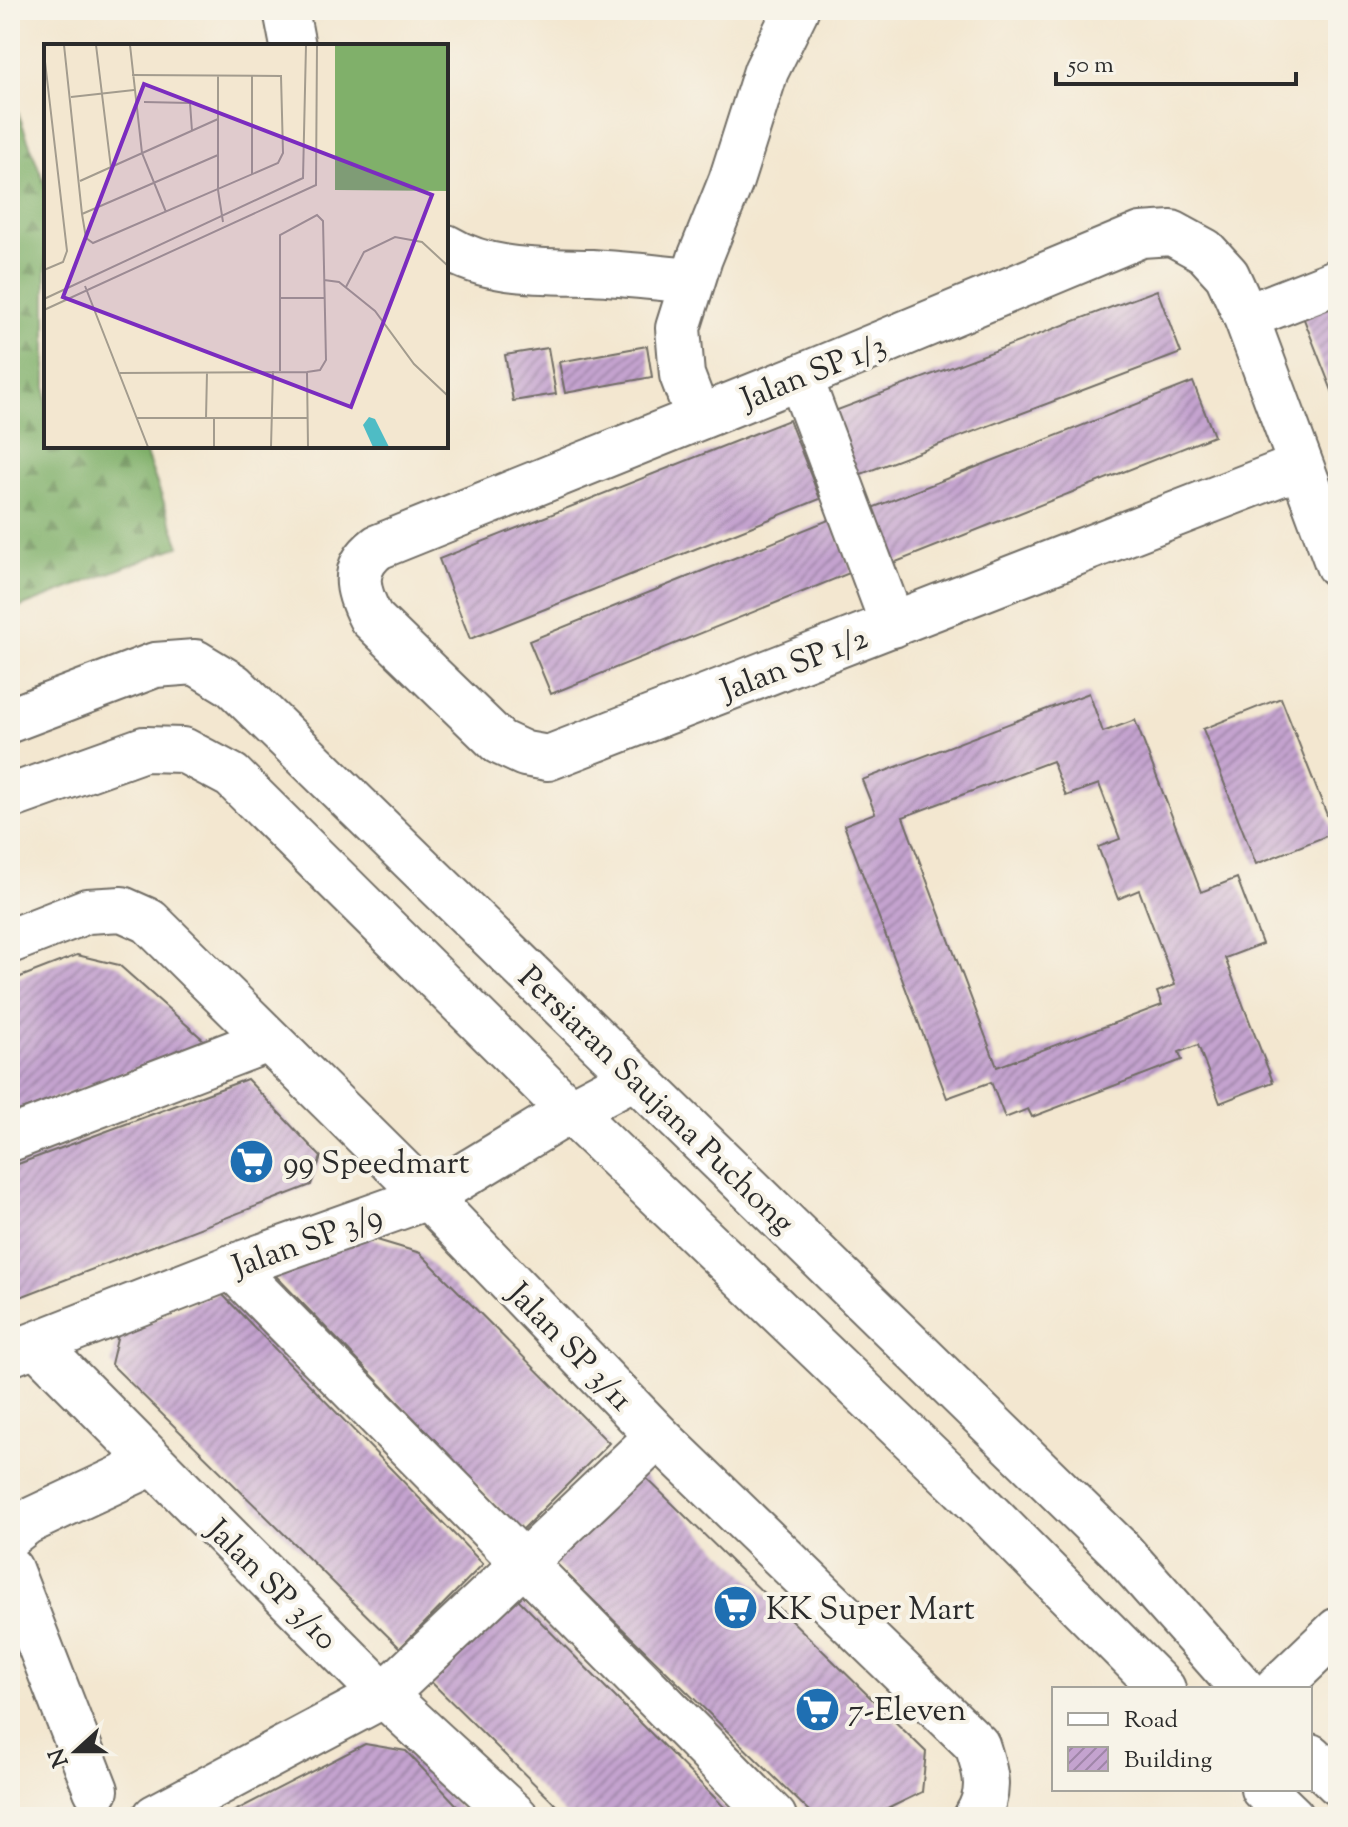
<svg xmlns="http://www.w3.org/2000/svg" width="1348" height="1827" viewBox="0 0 1348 1827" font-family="'Sorts Mill Goudy',serif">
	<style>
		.forest { fill: url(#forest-firs); stroke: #566e4a; stroke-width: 2 }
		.building { fill: url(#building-hatch); fill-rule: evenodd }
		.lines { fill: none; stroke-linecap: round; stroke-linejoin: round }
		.minor-casing { stroke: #716d65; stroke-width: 48 }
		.minor { stroke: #fff; stroke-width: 44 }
		.labels { text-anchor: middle; stroke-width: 8; stroke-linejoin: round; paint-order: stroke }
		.street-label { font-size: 32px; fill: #2b2b2b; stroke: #f7f3e8 }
		.poi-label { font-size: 32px; fill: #2b2b2b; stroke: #f7f3e8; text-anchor: start }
		.inset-road { fill: none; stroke: #a39c8e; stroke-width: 2 }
		.view { fill: #7b2cbf; fill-opacity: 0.15; stroke: #7b2cbf; stroke-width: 4 }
		.inset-edge { fill: none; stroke: #2b2b2b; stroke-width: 4 }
	</style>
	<defs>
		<pattern id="forest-firs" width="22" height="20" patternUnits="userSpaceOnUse" patternTransform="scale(2)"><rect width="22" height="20" fill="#80b06a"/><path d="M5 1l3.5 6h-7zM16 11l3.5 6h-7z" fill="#698f57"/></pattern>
		<pattern id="building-hatch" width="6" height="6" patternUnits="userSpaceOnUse" patternTransform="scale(2)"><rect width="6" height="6" fill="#c4a3cf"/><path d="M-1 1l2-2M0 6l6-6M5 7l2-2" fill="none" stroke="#9f85a8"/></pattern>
	</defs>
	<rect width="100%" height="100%" fill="#f7f3e8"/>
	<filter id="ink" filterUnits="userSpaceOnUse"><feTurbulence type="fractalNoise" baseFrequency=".0125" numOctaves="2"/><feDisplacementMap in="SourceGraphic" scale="16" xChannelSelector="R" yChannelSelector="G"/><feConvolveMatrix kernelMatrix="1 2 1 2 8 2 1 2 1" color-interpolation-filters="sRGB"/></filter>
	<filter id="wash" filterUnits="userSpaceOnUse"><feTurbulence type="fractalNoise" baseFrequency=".006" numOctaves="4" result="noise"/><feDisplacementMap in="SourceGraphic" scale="32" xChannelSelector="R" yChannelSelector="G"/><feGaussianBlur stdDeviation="1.8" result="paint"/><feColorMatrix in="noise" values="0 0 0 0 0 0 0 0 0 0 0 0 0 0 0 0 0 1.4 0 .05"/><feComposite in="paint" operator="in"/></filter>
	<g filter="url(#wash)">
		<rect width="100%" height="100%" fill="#f3e7d0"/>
		<path class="forest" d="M10,91L46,188V446H143L180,546L10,611Z"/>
		<g id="blocks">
			<g class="building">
				<path d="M1157,290L1181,353L848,479L824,415Z"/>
				<path d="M1338,294V406L1300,309Z"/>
				<path d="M647,346L652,377L565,393L559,362Z"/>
				<path d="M548,348L556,394L513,401L505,355Z"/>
				<path d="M1193,382L1214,436L881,568L859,513Z"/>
				<path d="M789,420L820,499L470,639L439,559Z"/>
				<path d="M831,519L852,572L551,694L529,641Z"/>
				<path d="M1089,693L1103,732L1135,720L1201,892L1237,878L1262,944L1225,958L1273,1082L1220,1103L1198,1045L1179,1052L1182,1060L1032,1117L1028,1109L1005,1118L991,1082L947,1098L844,825L875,813L862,780ZM1052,761L1066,796L1099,784L1120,839L1098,847L1118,899L1139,890L1175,985L1157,992L1162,1005L997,1067L903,817Z"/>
				<path d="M1281,698L1334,833L1256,864L1203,729Z"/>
				<path d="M77,955L119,965L207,1043L10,1114V981Z"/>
				<path d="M247,1079L321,1157L311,1185L10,1301V1167Z"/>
				<path d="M367,1237L420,1253L609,1443L522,1530L275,1275Z"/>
				<path d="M220,1292L483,1564L400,1648L111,1364L118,1335Z"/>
				<path d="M632,1464L926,1752L922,1792L871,1817H815L545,1553Z"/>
				<path d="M511,1592L734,1817H568L422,1673Z"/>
				<path d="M365,1744L406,1751L468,1817H223Z"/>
			</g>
		</g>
	</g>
	<g filter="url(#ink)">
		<use href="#blocks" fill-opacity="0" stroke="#716d65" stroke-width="2"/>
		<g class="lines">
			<defs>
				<g id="minor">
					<path d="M286,10L293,46"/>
					<path d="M446,247C490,274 544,271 592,272C626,274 659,278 692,281"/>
					<path d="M1246,317L1338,281"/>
					<path d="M800,377L893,625"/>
					<path d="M698,417L682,375L678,328L700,258L731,181L766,71L796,10"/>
					<path d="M1300,466L548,758L525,754L499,742L371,618C357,591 350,568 378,547L800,377L1141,235L1172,233L1205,251L1227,275L1246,317L1338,565"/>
					<path d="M10,720L155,665L195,662L233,685L1119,1549L1243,1689"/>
					<path d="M10,797L144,749L183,750L232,776L570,1111L963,1488L1163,1689"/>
					<path d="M10,941L87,911L122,909L149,921L428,1197L658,1436L977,1745C986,1772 992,1792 976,1817"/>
					<path d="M10,1139L268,1040"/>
					<path d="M232,1267L774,1817"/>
					<path d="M37,1345L384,1695L516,1817"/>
					<path d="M10,1354L232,1267L428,1197L570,1111L634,1077"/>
					<path d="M10,1535L27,1522L153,1463"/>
					<path d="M10,1569L96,1790"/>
					<path d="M1276,1689L1338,1630"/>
					<path d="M1310,1756L1338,1783"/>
					<path d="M1263,1789L1292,1817"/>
					<path d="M155,1817L384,1695L658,1436"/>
				</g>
			</defs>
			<use href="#minor" class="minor-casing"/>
			<use href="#minor" class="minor"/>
		</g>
	</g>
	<defs>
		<symbol id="supermarket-disc" viewBox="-11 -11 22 22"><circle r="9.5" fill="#1f6fb2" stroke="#f7f3e8"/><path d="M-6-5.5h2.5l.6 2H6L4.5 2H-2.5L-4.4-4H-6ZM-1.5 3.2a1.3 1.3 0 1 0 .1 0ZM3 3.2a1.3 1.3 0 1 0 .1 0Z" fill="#fff"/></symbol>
	</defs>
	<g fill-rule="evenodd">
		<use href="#supermarket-disc" x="226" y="1136" width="51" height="51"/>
		<use href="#supermarket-disc" x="710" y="1582" width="51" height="51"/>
		<use href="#supermarket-disc" x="792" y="1684" width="51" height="51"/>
	</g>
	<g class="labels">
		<g class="street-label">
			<text transform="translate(813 371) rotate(-22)" y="11">Jalan SP 1/3</text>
			<text transform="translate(794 663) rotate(-21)" y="11">Jalan SP 1/2</text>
			<text transform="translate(657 1099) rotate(44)" y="11">Persiaran Saujana Puchong</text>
			<text transform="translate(307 1240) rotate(-20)" y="11">Jalan SP 3/9</text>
			<text transform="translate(571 1346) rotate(46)" y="11">Jalan SP 3/11</text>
			<text transform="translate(273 1584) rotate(45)" y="11">Jalan SP 3/10</text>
		</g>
		<g class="poi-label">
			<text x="283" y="1173">99 Speedmart</text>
			<text x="766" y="1619">KK Super Mart</text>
			<text x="848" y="1720">7-Eleven</text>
		</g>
	</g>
	<g transform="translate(44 44)">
		<rect width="404" height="404" fill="#f3e7d0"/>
		<path d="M291,1H404V147L291,146Z" fill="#80b06a"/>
		<path d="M325,373L331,375L345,403H329L319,381Z" fill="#4ebcc5"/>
		<path class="inset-road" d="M20,1L38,170L42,194L49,199L234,119L239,109L237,32L88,31M52,1L67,124M86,1L98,109L122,168M0,9L23,207L19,218L0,226M174,31V146L179,178M27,53L90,46M100,58L146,59L148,87M208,130V31M36,137L174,75M38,170L174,111M280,236L295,238L331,267L370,320L404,352M41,242L104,403M302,243L320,208L351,193L378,198L404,222M236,254H280M0,255L259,134L262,1M0,266L272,141L273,1M263,328L264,403M76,329L263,328L276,326L282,316L279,177L273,171L236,191V327M92,374H263M162,374L163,328M170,374V403M227,403L229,327"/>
		<path class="view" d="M100,40L388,151L307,363L19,253Z"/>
		<rect width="404" height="404" class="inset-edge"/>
	</g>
	<rect width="1348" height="1827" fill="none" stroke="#f7f3e8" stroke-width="40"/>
	<rect x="1052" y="1687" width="260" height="104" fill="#f7f3e8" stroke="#a5a39c" stroke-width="2"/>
	<rect x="1068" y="1713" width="40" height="12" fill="#ffffff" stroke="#a5a39c" stroke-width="2"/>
	<text x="1124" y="1727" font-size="24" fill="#2b2b2b">Road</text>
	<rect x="1068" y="1747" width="40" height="24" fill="url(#building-hatch)" stroke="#a5a39c" stroke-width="2"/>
	<text x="1124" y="1767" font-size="24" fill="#2b2b2b">Building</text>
	<g transform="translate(76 1751) rotate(249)" stroke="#f7f3e8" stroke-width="6" paint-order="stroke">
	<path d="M0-6L14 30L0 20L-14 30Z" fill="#2b2b2b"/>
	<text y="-12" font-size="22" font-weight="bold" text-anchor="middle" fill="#2b2b2b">N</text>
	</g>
	<path d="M1056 72v12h240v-12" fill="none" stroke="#2b2b2b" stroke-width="4"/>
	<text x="1068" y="72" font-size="24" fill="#2b2b2b" stroke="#f7f3e8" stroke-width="6" paint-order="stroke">50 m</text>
</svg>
